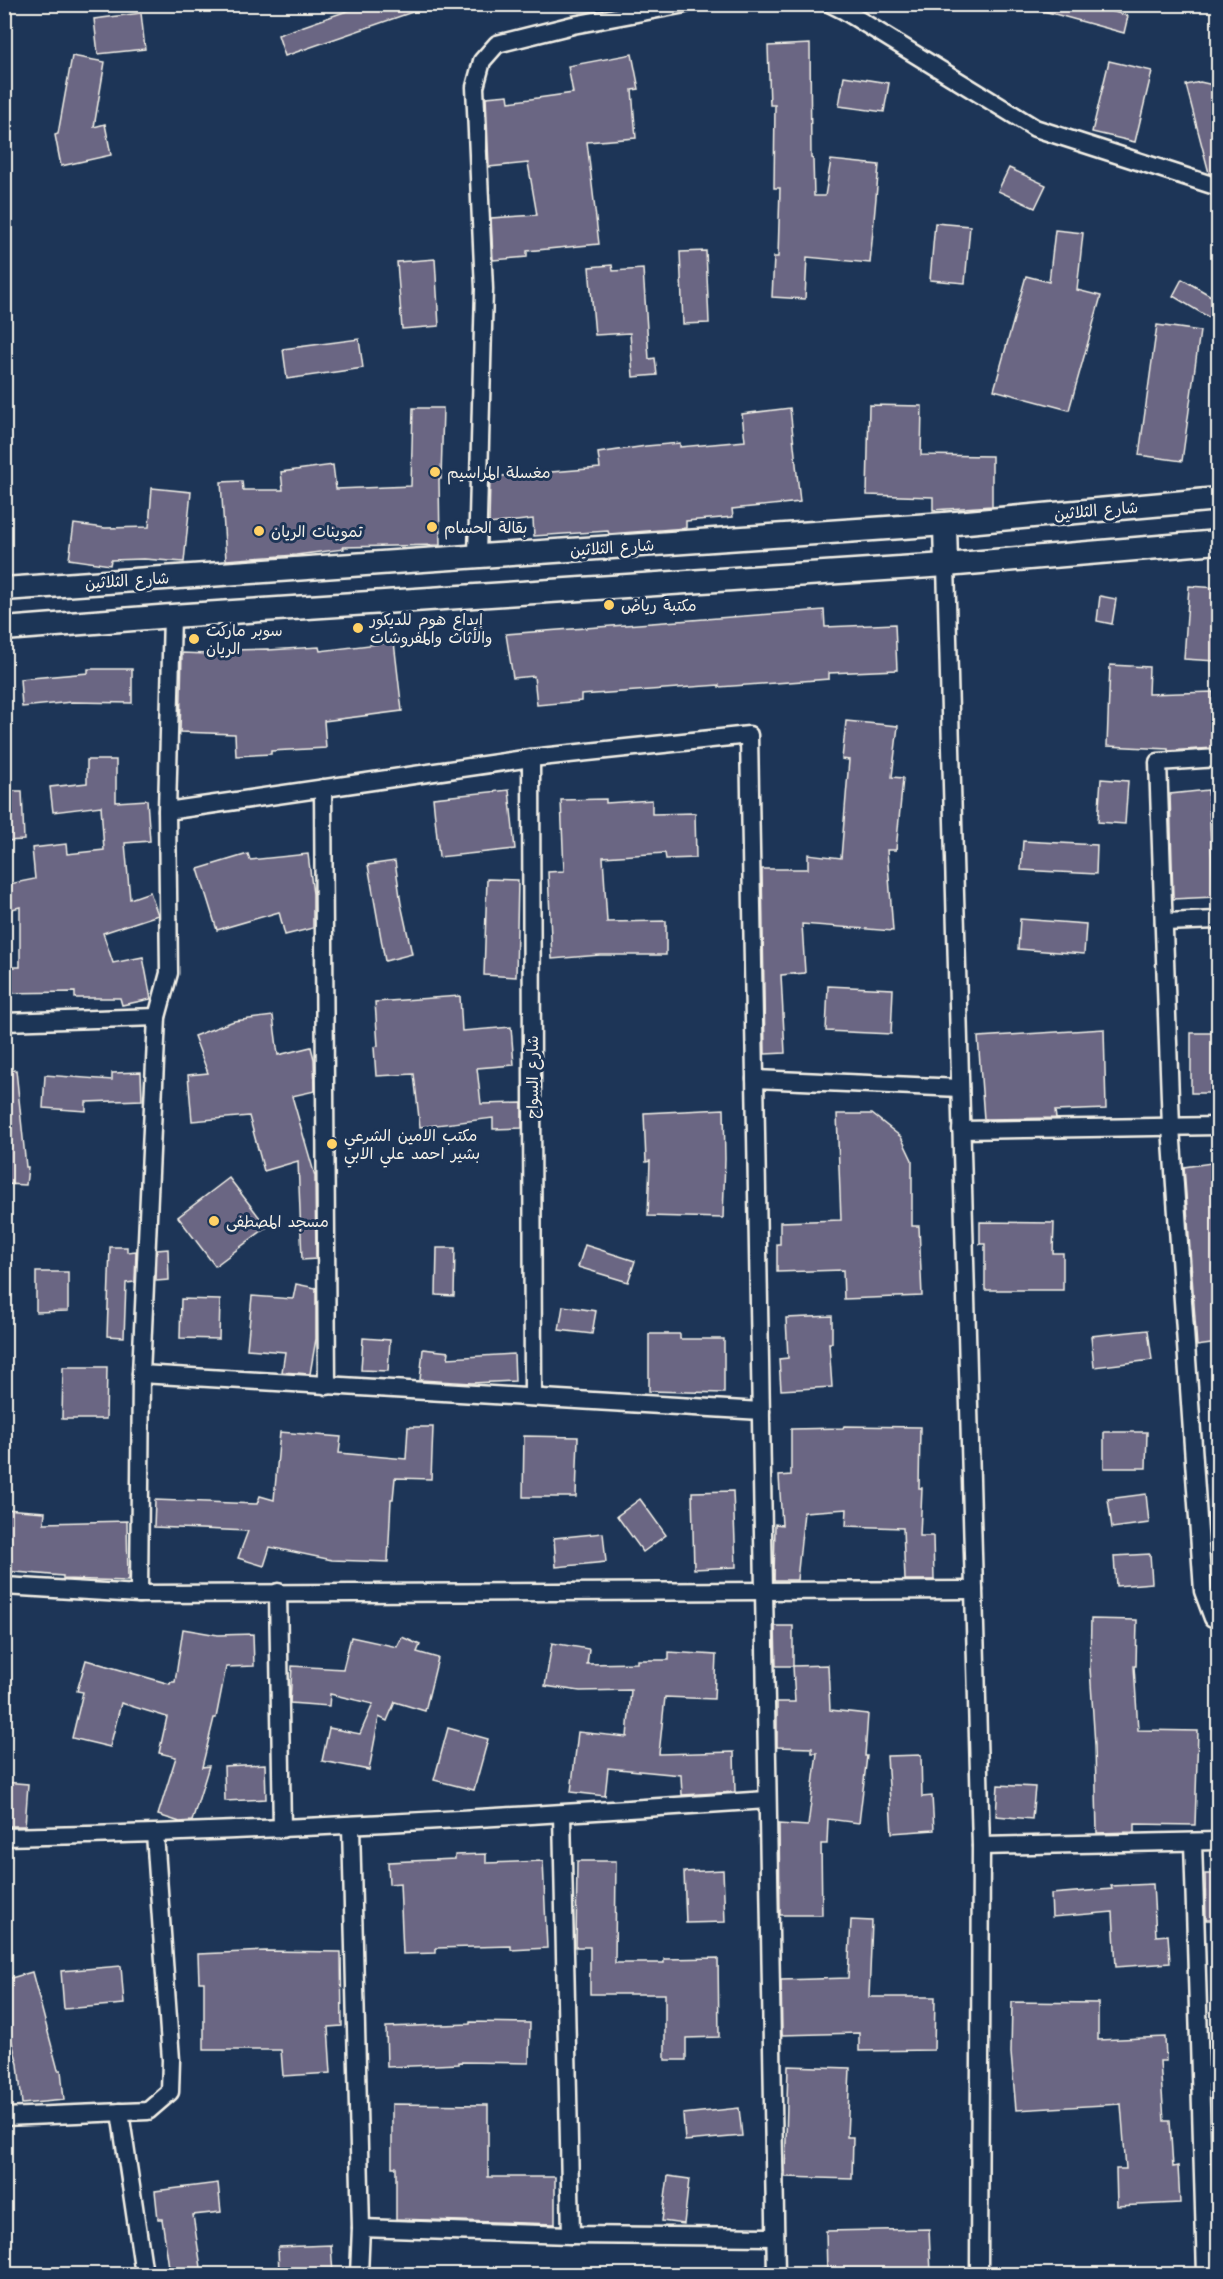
<svg xmlns="http://www.w3.org/2000/svg" width="1223" height="2279" viewBox="0 0 1223 2279" font-family="'Architects Daughter','Playpen Sans Arabic',sans-serif">
	<style>
		.building { fill: #6a6683; stroke: #f4f1e8; stroke-width: 1.5 }
		.lines { fill: none; stroke-linecap: round; stroke-linejoin: round }
		.street-casing { stroke: #f4f1e8; stroke-width: 21 }
		.secondary-casing { stroke: #f4f1e8; stroke-width: 27 }
		.street { stroke: #1d3557; stroke-width: 16 }
		.secondary { stroke: #1d3557; stroke-width: 22 }
		.poi-dot { fill: #ffd166; stroke: #1d3557; stroke-width: 2 }
		.labels { text-anchor: middle; stroke-width: 6; stroke-linejoin: round; paint-order: stroke }
		.poi-label { font-size: 16px; fill: #f4f1e8; stroke: #1d3557; text-anchor: start }
		.street-label { font-size: 16px; fill: #f4f1e8; stroke: #1d3557 }
	</style>
	<rect width="100%" height="100%" fill="#1d3557"/>
	<filter id="ink" filterUnits="userSpaceOnUse"><feTurbulence type="fractalNoise" baseFrequency=".0167" numOctaves="2"/><feDisplacementMap in="SourceGraphic" scale="12" xChannelSelector="R" yChannelSelector="G"/><feConvolveMatrix kernelMatrix="1 2 1 2 8 2 1 2 1" color-interpolation-filters="sRGB"/></filter>
	<g filter="url(#ink)">
		<g class="building">
			<path d="M367,4H427V7L285,56L278,35Z"/>
			<path d="M1041,4H1087L1128,16L1124,33L1040,10Z"/>
			<path d="M141,13L145,49L98,54L94,19Z"/>
			<path d="M810,44L811,158L813,159L814,196H825L831,160L879,165L870,263L807,257L805,299L772,297L774,257H778L780,188H774L775,105H770L768,46Z"/>
			<path d="M632,54L639,89L632,90L636,138L587,142L599,244L527,251V257L493,260L491,218L537,215L528,163L489,167L486,97L508,95L509,102L573,93L568,66Z"/>
			<path d="M72,56L105,62L94,127L105,124L111,155L61,166L55,135L58,134Z"/>
			<path d="M1109,61L1152,71L1135,142L1092,132Z"/>
			<path d="M844,76L889,83L884,112L839,106Z"/>
			<path d="M1200,82L1218,86V176L1209,173L1186,85Z"/>
			<path d="M1009,168L1046,185L1035,208L998,191Z"/>
			<path d="M935,223L970,226L965,283L930,280Z"/>
			<path d="M1055,230L1083,233L1077,290L1101,296L1069,410L994,390L1026,276L1049,282Z"/>
			<path d="M706,251L709,323L683,324L680,252Z"/>
			<path d="M435,259L439,326L402,329L397,262Z"/>
			<path d="M612,265L613,271L643,269L649,359L655,358L657,375L633,377L630,333L595,335L589,267Z"/>
			<path d="M1182,279L1218,300V323L1173,296Z"/>
			<path d="M1157,325L1200,331L1182,461L1139,455Z"/>
			<path d="M359,339L363,368L287,379L283,349Z"/>
			<path d="M869,405L922,406L921,455L992,456V506L933,510V497L867,495Z"/>
			<path d="M413,408H443L441,479H439L440,545L343,547L344,549L296,555L226,560L221,482L242,481L243,490H283L281,472L333,465L336,489L411,486Z"/>
			<path d="M790,408L800,502L732,509L733,517L686,521V528L609,534L608,531L534,536L533,519L489,524L490,477L600,468L598,453L646,446L680,443V447L745,441L742,414Z"/>
			<path d="M152,488L191,492L184,562L144,559L111,560L110,565L69,559L74,524L105,528L149,527Z"/>
			<path d="M1189,586L1218,588L1216,661L1184,659Z"/>
			<path d="M1100,596L1116,599L1112,624L1097,621Z"/>
			<path d="M824,610L825,627L895,624L897,670L829,673V679L719,687V685L581,695V701L537,705L534,676L513,678L506,634Z"/>
			<path d="M394,642L402,711L324,721L326,748L271,751V754L236,756L235,734L180,732L182,653L232,655V650L268,649V650L319,647L320,651Z"/>
			<path d="M1110,665L1149,667L1148,694L1213,692L1214,748L1168,751V749L1107,746Z"/>
			<path d="M88,669H132V703L72,702L22,707L20,679L88,673Z"/>
			<path d="M846,721L898,726L892,777L903,778L896,850H887L893,931L802,924L805,973L781,975L785,1053L765,1054L762,869H808V854L841,858L849,760L842,759Z"/>
			<path d="M87,760H116V802L147,800L150,841L125,843L130,899L150,892L158,915L103,933L113,963L143,957L151,999L122,1005L120,998H75V992L4,993V967H20V907L4,911V885L35,879L32,848L66,844L67,854L104,850L101,806L53,812L50,787L87,783Z"/>
			<path d="M1101,779L1128,781L1125,824L1098,822Z"/>
			<path d="M509,790L515,849L439,857L433,798Z"/>
			<path d="M1208,790L1214,897L1173,899L1170,794Z"/>
			<path d="M4,791H22L24,840L4,841Z"/>
			<path d="M606,799V803L652,800V814L695,813L696,858L666,859L665,853L603,857L607,922L666,921V955H600L552,959L548,872L564,871L561,800Z"/>
			<path d="M1023,841L1097,845L1096,874L1021,870Z"/>
			<path d="M248,854L250,860L308,854L313,894V928L285,935L279,912L217,930L198,869Z"/>
			<path d="M395,861L401,904L412,954L385,961L368,865Z"/>
			<path d="M487,879L518,880L516,977L484,975Z"/>
			<path d="M1020,919L1086,924L1084,954L1018,949Z"/>
			<path d="M828,986L893,989L891,1034L826,1031Z"/>
			<path d="M460,996L462,1031L511,1027L514,1065L477,1068L481,1104L522,1103V1128L493,1129V1118L420,1127L414,1074L376,1076L374,1047L378,1046L375,1002Z"/>
			<path d="M273,1016L278,1055L311,1047L314,1059L315,1091L292,1096L315,1176L316,1259L302,1260L298,1161L264,1171L249,1116L192,1121L188,1075L208,1073L194,1036L234,1021Z"/>
			<path d="M1104,1029L1106,1109L1055,1111L1056,1118L984,1119L978,1037Z"/>
			<rect x="1191" y="1033" width="27" height="60"/>
			<path d="M16,1070L26,1167H28L26,1185L5,1184L9,1129H4V1071Z"/>
			<path d="M141,1072L142,1100L86,1102V1111L43,1108L45,1075L112,1080V1073Z"/>
			<path d="M724,1109L725,1159L723,1218L648,1216L650,1161L646,1162L644,1113Z"/>
			<path d="M837,1114H872L901,1137L912,1160V1226H919L922,1296L844,1299L843,1270L777,1272V1244H780V1222L841,1220Z"/>
			<path d="M1211,1163L1217,1212H1218V1343L1197,1346L1184,1167Z"/>
			<path d="M229,1178L267,1227L215,1266L178,1217Z"/>
			<path d="M980,1222L1054,1223L1053,1253H1063V1290H985V1244H980Z"/>
			<path d="M585,1245L635,1261L628,1282L578,1267Z"/>
			<path d="M110,1247H127V1252L136,1251L135,1282L126,1283L124,1337L107,1336Z"/>
			<path d="M437,1248H455L454,1296L436,1295Z"/>
			<path d="M168,1249L169,1280L156,1281L157,1250Z"/>
			<path d="M36,1272H68V1311L36,1312Z"/>
			<path d="M296,1284L316,1288V1339L310,1374L282,1372L285,1352L247,1349L252,1296L293,1299Z"/>
			<path d="M181,1299L220,1300L219,1339L180,1338Z"/>
			<path d="M563,1306L596,1311L592,1334L559,1330Z"/>
			<path d="M832,1316V1343H829L832,1387L781,1390L779,1359L788,1358L786,1318Z"/>
			<path d="M1148,1330L1152,1360L1094,1367L1091,1336Z"/>
			<path d="M649,1334H680V1339H724V1393L649,1391Z"/>
			<path d="M363,1338L390,1340L388,1371L361,1370Z"/>
			<path d="M423,1349L449,1352L448,1358L514,1354L515,1381L472,1383L420,1380Z"/>
			<path d="M63,1367H107L106,1419H62Z"/>
			<path d="M844,1426L920,1427L919,1488H922L920,1536H933L934,1580H905L903,1528L846,1526L847,1509L804,1512L797,1580H774L775,1524L782,1525L779,1476L791,1475V1429L843,1428Z"/>
			<path d="M408,1427H433L431,1479L395,1478L393,1499H391L388,1562L332,1560L270,1547L264,1566L238,1558L248,1531L154,1527L155,1500L257,1504L260,1496L274,1500L280,1432L341,1437L339,1453L406,1459Z"/>
			<path d="M1104,1432H1147L1146,1468H1104Z"/>
			<path d="M524,1436L578,1437L576,1497H523Z"/>
			<path d="M733,1491L736,1567L694,1569L692,1492Z"/>
			<path d="M1146,1494L1149,1523L1112,1528L1108,1499Z"/>
			<path d="M640,1499L666,1535L643,1552L617,1516Z"/>
			<path d="M4,1509L45,1512L44,1523L127,1521L128,1581L63,1579V1576L4,1571Z"/>
			<path d="M603,1533L606,1562L556,1567L554,1538Z"/>
			<path d="M1150,1554L1152,1583L1116,1586L1114,1556Z"/>
			<path d="M1091,1619L1137,1620L1136,1666H1134L1138,1730L1198,1731L1195,1825L1135,1824V1832L1097,1833L1095,1745L1090,1668Z"/>
			<path d="M775,1626H793V1666H776Z"/>
			<path d="M183,1629L218,1635L253,1634L254,1666L226,1667L216,1718H214L202,1767L209,1766L192,1821L180,1822L158,1815L176,1757L159,1753L167,1717L121,1703L110,1747L72,1738L83,1692L77,1691L86,1660L170,1684L171,1682H175Z"/>
			<path d="M351,1637L397,1647L402,1637L420,1645L417,1652L438,1658L425,1711L395,1702L387,1721L379,1717L369,1770L322,1761L329,1728L360,1734L373,1704L330,1694L329,1706L290,1703L292,1666L343,1669Z"/>
			<path d="M552,1643L589,1649L587,1664L637,1663V1660H669V1652L716,1655L714,1699L665,1697L659,1754L734,1752L735,1792L682,1795L681,1775L608,1768L605,1796L571,1792L578,1732L627,1737L631,1690L580,1691L545,1686Z"/>
			<path d="M828,1665L830,1710L868,1714L865,1756H867L859,1823L828,1819L827,1844H821L822,1915H780L779,1824L808,1826L817,1753H812V1748L777,1747V1702H795L793,1666Z"/>
			<path d="M448,1728L488,1739L474,1790L434,1780Z"/>
			<path d="M921,1755L922,1797L932,1796L934,1830L892,1833L887,1756Z"/>
			<path d="M265,1764L266,1799L225,1801L224,1766Z"/>
			<path d="M4,1782L28,1784L25,1826H4Z"/>
			<path d="M998,1785L1035,1787L1032,1819L996,1816Z"/>
			<path d="M486,1854V1863L543,1861L547,1948L511,1950V1946L436,1948V1953L403,1954L400,1883L389,1884L388,1862L455,1859V1855Z"/>
			<path d="M577,1861H616L615,1963H664V1959L718,1958L719,2037L686,2038V2060H665V1994H590V1947H576Z"/>
			<path d="M723,1870L725,1922L686,1923L684,1872Z"/>
			<path d="M1205,1874H1218V1920H1206Z"/>
			<path d="M1153,1884L1156,1936L1168,1935L1170,1963L1116,1967L1113,1912L1052,1917L1051,1894L1112,1889L1111,1886Z"/>
			<path d="M851,1920L872,1921L869,1997H935L934,2050L859,2051V2033L782,2035L781,1980L848,1978Z"/>
			<path d="M266,1951L341,1952L342,2026L328,2027L331,2073L283,2076L281,2050H204V1982H199L198,1954Z"/>
			<path d="M121,1966L124,2004L64,2009L61,1971Z"/>
			<path d="M32,1972L58,2070H61L64,2100L22,2104L18,2064L4,2014V1980Z"/>
			<path d="M1012,2002L1098,2003V2040L1165,2037L1166,2061H1160L1164,2121H1170L1173,2167L1178,2166L1180,2203L1117,2206L1116,2169H1126L1121,2104L1016,2110L1011,2053Z"/>
			<path d="M470,2022L530,2023L529,2063L459,2062V2064L387,2067L386,2027L470,2024Z"/>
			<path d="M788,2066L850,2068L847,2137H853L852,2179L785,2177Z"/>
			<path d="M392,2104L488,2105V2177H555V2224L396,2219V2167H392Z"/>
			<path d="M739,2108L742,2136L685,2141L683,2114Z"/>
			<path d="M668,2176L689,2179L684,2224L662,2221Z"/>
			<path d="M218,2183L221,2212L193,2215L202,2274H170L162,2219H158L155,2191Z"/>
			<path d="M929,2229L931,2274H827L826,2231Z"/>
			<path d="M331,2245L333,2274H279L278,2247Z"/>
		</g>
		<g class="lines">
			<defs>
				<g id="street">
					<path d="M831,4L843,10L1035,128L1218,187"/>
					<path d="M477,556L484,289L475,87L482,61L497,44L573,25L685,4"/>
					<path d="M946,565L981,1846L979,2274"/>
					<path d="M531,758L533,1397"/>
					<path d="M1218,758L1158,762L1171,1127L1203,1591L1213,1618L1218,1620"/>
					<path d="M323,788L327,1386"/>
					<path d="M167,811L531,758L749,735L776,2274"/>
					<path d="M1164,922L1218,920"/>
					<path d="M4,1022L157,1017"/>
					<path d="M755,1079L960,1088"/>
					<path d="M961,1130L1218,1126"/>
					<path d="M141,1374L761,1411"/>
					<path d="M4,1586L139,1594L974,1590"/>
					<path d="M278,1592L282,1829"/>
					<path d="M139,1594L141,1374L157,1017L169,973L167,811L172,616"/>
					<path d="M562,1814L571,2235"/>
					<path d="M351,1826L361,2228L359,2274"/>
					<path d="M4,1837C259,1832 513,1817 767,1800"/>
					<path d="M1193,1842L1206,2274"/>
					<path d="M981,1846L1218,1841"/>
					<path d="M120,2112L144,2274"/>
					<path d="M4,2117L148,2111L170,2092L171,2060L155,1834"/>
					<path d="M361,2228L571,2235L775,2237"/>
				</g>
				<g id="secondary">
					<path d="M945,524L946,565"/>
					<path d="M4,589L945,524L1218,499"/>
					<path d="M4,629L172,616L946,565L1218,542"/>
				</g>
			</defs>
			<use href="#street" class="street-casing"/>
			<use href="#secondary" class="secondary-casing"/>
			<use href="#street" class="street"/>
			<use href="#secondary" class="secondary"/>
		</g>
	</g>
	<g class="poi-dot">
		<circle cx="435" cy="472" r="6"/>
		<circle cx="432" cy="527" r="6"/>
		<circle cx="259" cy="531" r="6"/>
		<circle cx="609" cy="605" r="6"/>
		<circle cx="358" cy="628" r="6"/>
		<circle cx="194" cy="639" r="6"/>
		<circle cx="332" cy="1144" r="6"/>
		<circle cx="214" cy="1221" r="6"/>
	</g>
	<g class="labels">
		<g class="poi-label">
			<text x="447" y="478">مغسلة المراسيم</text>
			<text x="444" y="533">بقالة الحسام</text>
			<text x="271" y="537">تموينات الريان</text>
			<text x="621" y="611">مكتبة رياض</text>
			<text x="370" y="625">إبداع هوم للديكور<tspan x="370" dy="18">والأثاث والمفروشات</tspan></text>
			<text x="206" y="636">سوبر ماركت<tspan x="206" dy="18">الريان</tspan></text>
			<text x="344" y="1141">مكتب الامين الشرعي<tspan x="344" dy="18">بشير احمد علي الابي</tspan></text>
			<text x="226" y="1227">مسجد المصطفى</text>
		</g>
		<g class="street-label">
			<text transform="translate(1096 510) rotate(-5)" y="6">شارع الثلاثين</text>
			<text transform="translate(612 547) rotate(-4)" y="6">شارع الثلاثين</text>
			<text transform="translate(127 580) rotate(-4)" y="6">شارع الثلاثين</text>
			<text transform="translate(532 1077) rotate(-90)" y="6">شارع السواح</text>
		</g>
	</g>
	<rect width="1223" height="2279" fill="none" stroke="#1d3557" stroke-width="24"/>
	<rect x="12" y="12" width="1199" height="2255" fill="none" stroke="#f4f1e8" stroke-width="2" filter="url(#ink)"/>
</svg>
